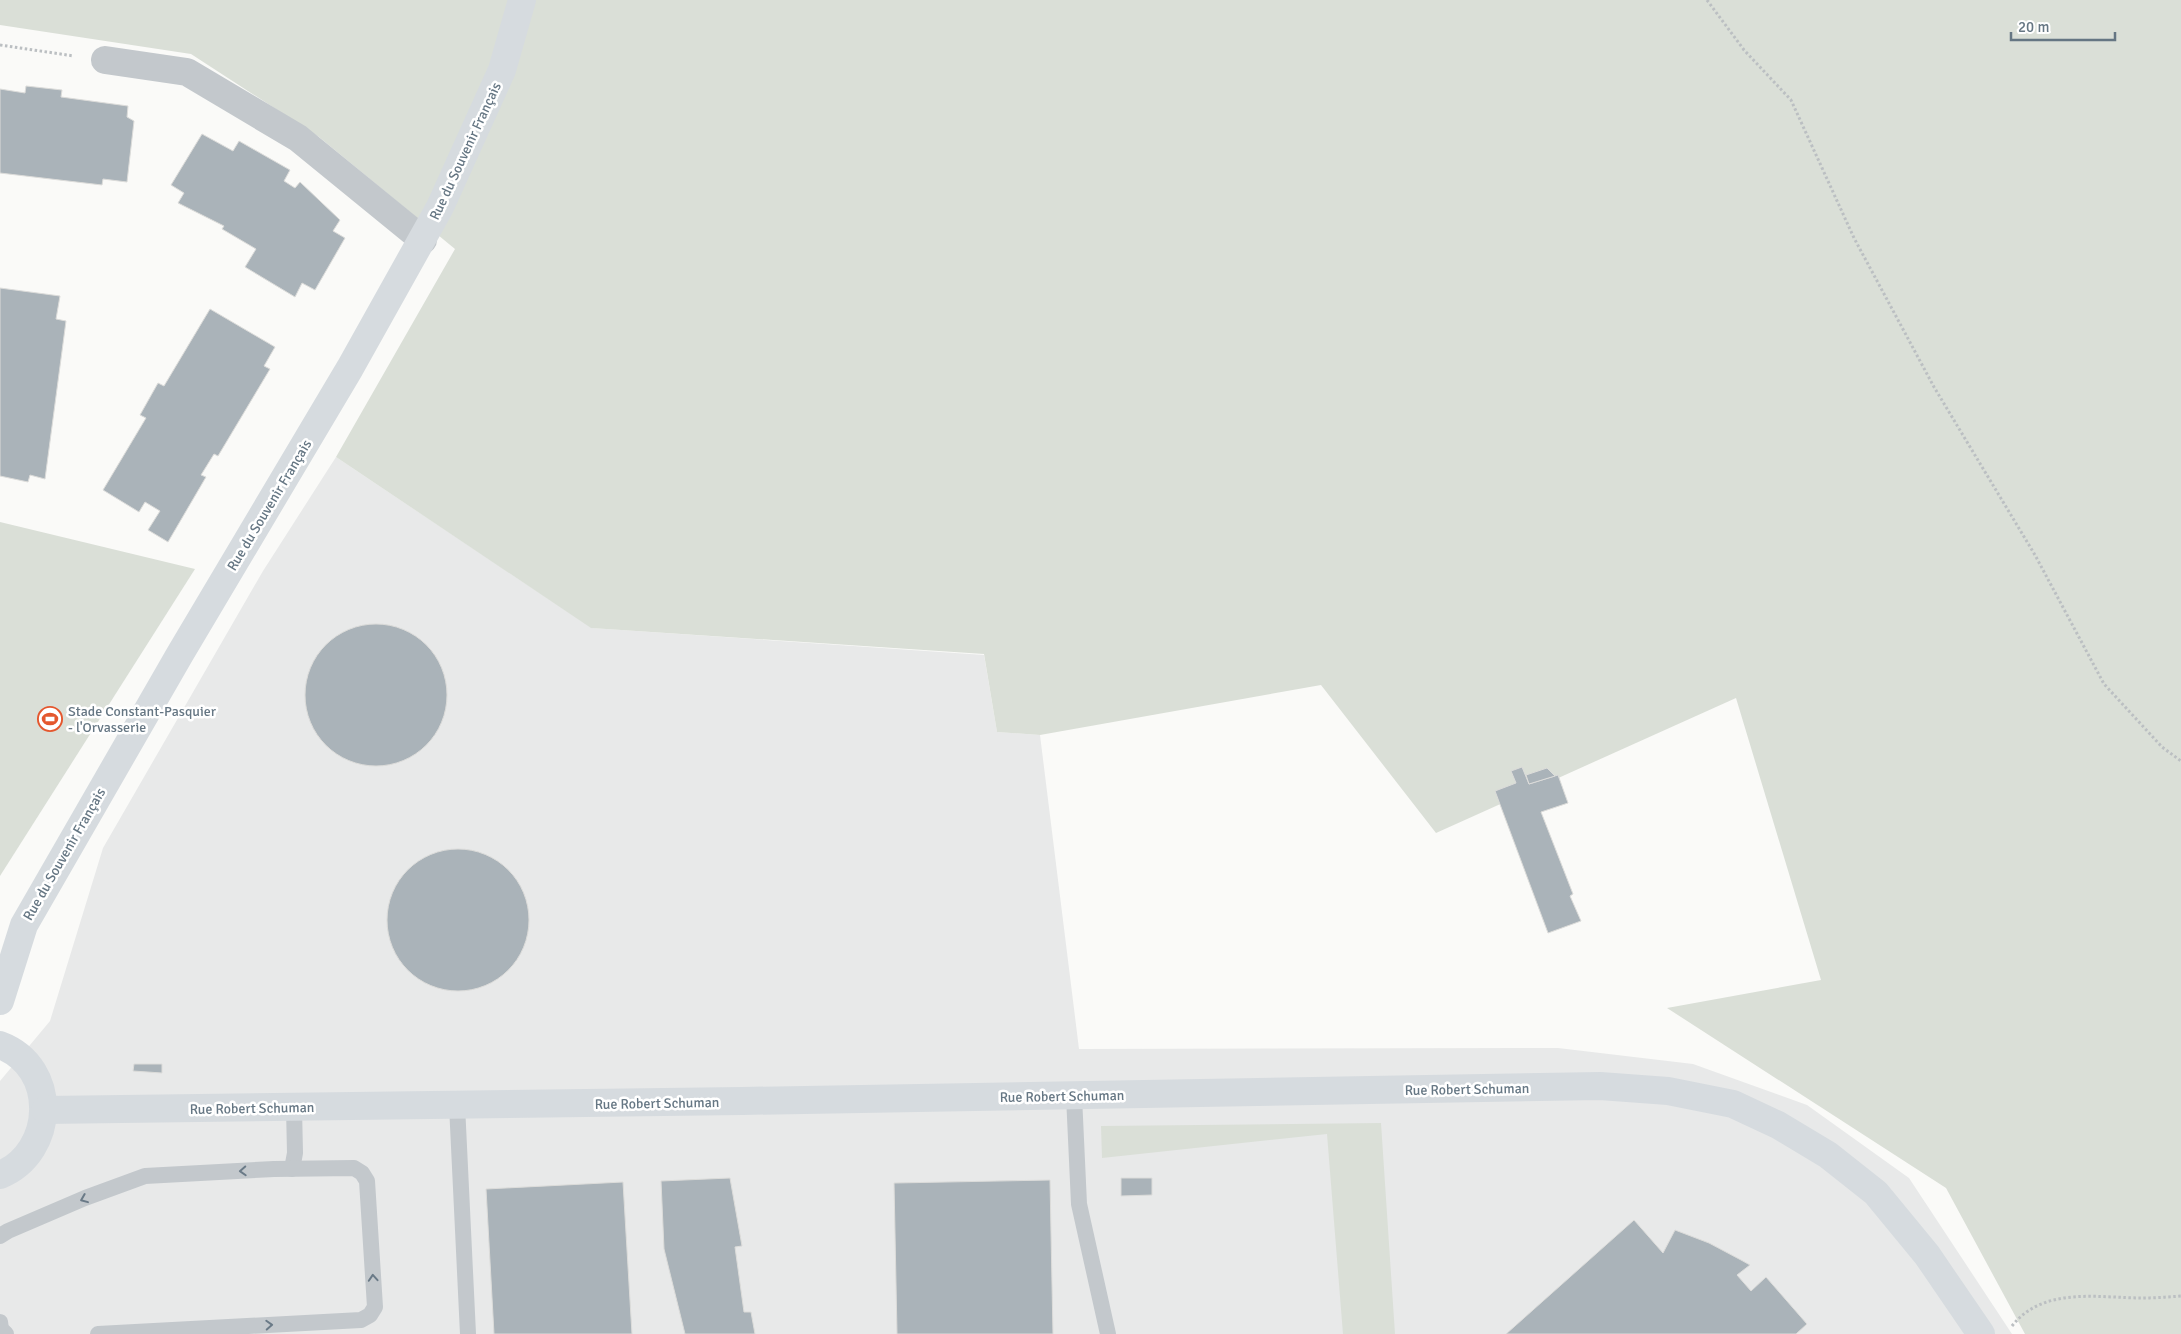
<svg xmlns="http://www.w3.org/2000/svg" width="2181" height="1334" viewBox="0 0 2181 1334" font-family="Signika,sans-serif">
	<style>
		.built { fill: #e8e9e9 }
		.green { fill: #dadfd7 }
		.building { fill: #aab3b9; stroke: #dcdcda }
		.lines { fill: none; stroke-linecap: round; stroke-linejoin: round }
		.path { stroke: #bbbfc2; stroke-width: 3; stroke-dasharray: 2.5 2.5; stroke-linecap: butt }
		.lane { stroke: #c3c8cc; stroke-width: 16 }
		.street { stroke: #c3c8cc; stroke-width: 28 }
		.secondary { stroke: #d6dbdf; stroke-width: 28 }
		.oneway { stroke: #6a7a87 }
		.labels { text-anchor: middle; stroke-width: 5; stroke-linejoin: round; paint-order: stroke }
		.street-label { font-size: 14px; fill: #657683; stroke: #fff }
		.poi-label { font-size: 14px; fill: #657683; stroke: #fff; text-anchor: start }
	</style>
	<rect width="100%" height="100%" fill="#fafaf8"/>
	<path class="built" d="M336,457L592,628L984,655L997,732L1040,735L1079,1049L1558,1048L1693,1064L1807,1105L1909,1178L2012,1334H0V1081L50,1021L103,848L263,571Z"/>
	<g class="green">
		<path d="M0,0H2181V1334H2025L1946,1188L1667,1008L1821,980L1736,698L1436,833L1321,685L1040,735L997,732L984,654L591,628L336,457L455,249L319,137L191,54L0,25Z"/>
		<path d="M0,522L195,569L0,876Z"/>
		<path d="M1381,1123L1395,1334H1343L1327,1134L1102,1158L1101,1126Z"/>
	</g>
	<g class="building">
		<path d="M26,86L62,90L61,97L128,106L127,117L134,121L127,182L103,179L102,185L0,173V89L25,93Z"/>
		<path d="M202,134L233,151L239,141L290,170L284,181L295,188L300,182L340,220L333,231L345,238L315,290L302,283L295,297L245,267L256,249L222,229L224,226L178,203L184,193L171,185Z"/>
		<path d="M0,288L60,296L56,319L66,321L45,479L30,475L28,482L0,476Z"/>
		<path d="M210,309L275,347L264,366L270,369L218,456L214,454L201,475L206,477L168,542L148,530L160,511L145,502L139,512L103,490L146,418L140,415L158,383L164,386Z"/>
		<circle cx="376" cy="695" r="71"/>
		<path d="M1522,767L1529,784L1558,775L1568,803L1541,812L1573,894L1570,896L1581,921L1548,933L1495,791L1516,783L1511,771Z"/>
		<path d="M1547,768L1555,776L1529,784L1526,775Z"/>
		<circle cx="458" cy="920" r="71"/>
		<path d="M134,1064H162V1073L133,1071Z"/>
		<path d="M730,1178L742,1246L735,1247L744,1312H751L755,1334H685L664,1249L661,1181Z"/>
		<path d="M1121,1178H1152V1195L1121,1196Z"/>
		<path d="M1050,1180L1053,1334H897L894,1183Z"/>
		<path d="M623,1182L632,1334H494L486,1189Z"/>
		<path d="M1634,1220L1663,1253L1675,1230L1709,1243L1741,1260L1750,1265L1737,1275L1751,1291L1766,1277L1807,1324L1796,1334H1506Z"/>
	</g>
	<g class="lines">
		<g class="path">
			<path d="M1707,0L1744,50L1791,100L1854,238L1934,387L2035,555L2104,684L2162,747L2181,761"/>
			<path d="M0,45L74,56"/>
			<path d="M2012,1326C2043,1286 2099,1298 2142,1298C2155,1298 2168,1297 2181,1296"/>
		</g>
		<g class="lane">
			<path d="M1074,1096L1079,1204L1108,1334"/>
			<path d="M457,1105L468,1334"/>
			<path d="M292,1169L295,1153L294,1108"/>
			<path d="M0,1236L8,1231L85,1198L145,1176L274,1169L354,1168L362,1173L367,1181L375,1307L370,1315L361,1320L98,1334"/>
			<path d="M0,1322L1,1329L6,1334"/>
		</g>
		<path class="street" d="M105,60L187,72L298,138L423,240"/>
		<g class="secondary">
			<path d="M0,1001L24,925L180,654L350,368L440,207L502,70L522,0"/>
			<path d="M0,1045C59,1067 56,1152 0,1175"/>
			<path d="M45,1110L742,1101L1600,1086L1668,1091L1733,1104L1778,1125L1828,1155L1876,1193L1927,1255L1981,1334"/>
		</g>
	</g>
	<defs><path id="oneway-chevron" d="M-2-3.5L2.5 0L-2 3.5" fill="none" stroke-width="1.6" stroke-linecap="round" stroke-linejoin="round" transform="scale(1.25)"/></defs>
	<g class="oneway">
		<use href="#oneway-chevron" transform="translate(243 1171) rotate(177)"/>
		<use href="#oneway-chevron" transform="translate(84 1199) rotate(158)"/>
		<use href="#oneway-chevron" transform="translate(373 1278) rotate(-94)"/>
		<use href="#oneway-chevron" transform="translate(269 1325) rotate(-3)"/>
	</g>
	<defs>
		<symbol id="stadium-ring" viewBox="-11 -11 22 22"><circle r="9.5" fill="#fff" stroke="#e4572e" stroke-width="1.5"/><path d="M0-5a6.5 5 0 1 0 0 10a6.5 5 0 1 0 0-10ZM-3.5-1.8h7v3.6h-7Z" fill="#e4572e"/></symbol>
	</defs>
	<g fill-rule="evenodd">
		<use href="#stadium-ring" x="36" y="705" width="28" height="28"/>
	</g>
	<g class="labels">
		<g class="street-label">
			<text transform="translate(465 151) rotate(-65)" y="5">Rue du Souvenir Français</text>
			<text transform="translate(269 505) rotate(-59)" y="5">Rue du Souvenir Français</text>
			<text transform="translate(64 854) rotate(-60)" y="5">Rue du Souvenir Français</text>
			<text transform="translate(1467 1089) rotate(-1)" y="5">Rue Robert Schuman</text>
			<text transform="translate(1062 1096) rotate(-1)" y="5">Rue Robert Schuman</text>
			<text transform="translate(657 1103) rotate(-1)" y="5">Rue Robert Schuman</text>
			<text transform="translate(252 1108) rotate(-1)" y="5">Rue Robert Schuman</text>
		</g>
		<g class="poi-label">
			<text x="68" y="716">Stade Constant-Pasquier<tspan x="68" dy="16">- l'Orvasserie</tspan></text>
		</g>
	</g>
	<path d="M2011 32v8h104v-8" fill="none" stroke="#657683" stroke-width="2.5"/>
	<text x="2018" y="32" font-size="15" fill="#657683" stroke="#ffffff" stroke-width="4" paint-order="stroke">20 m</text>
</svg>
